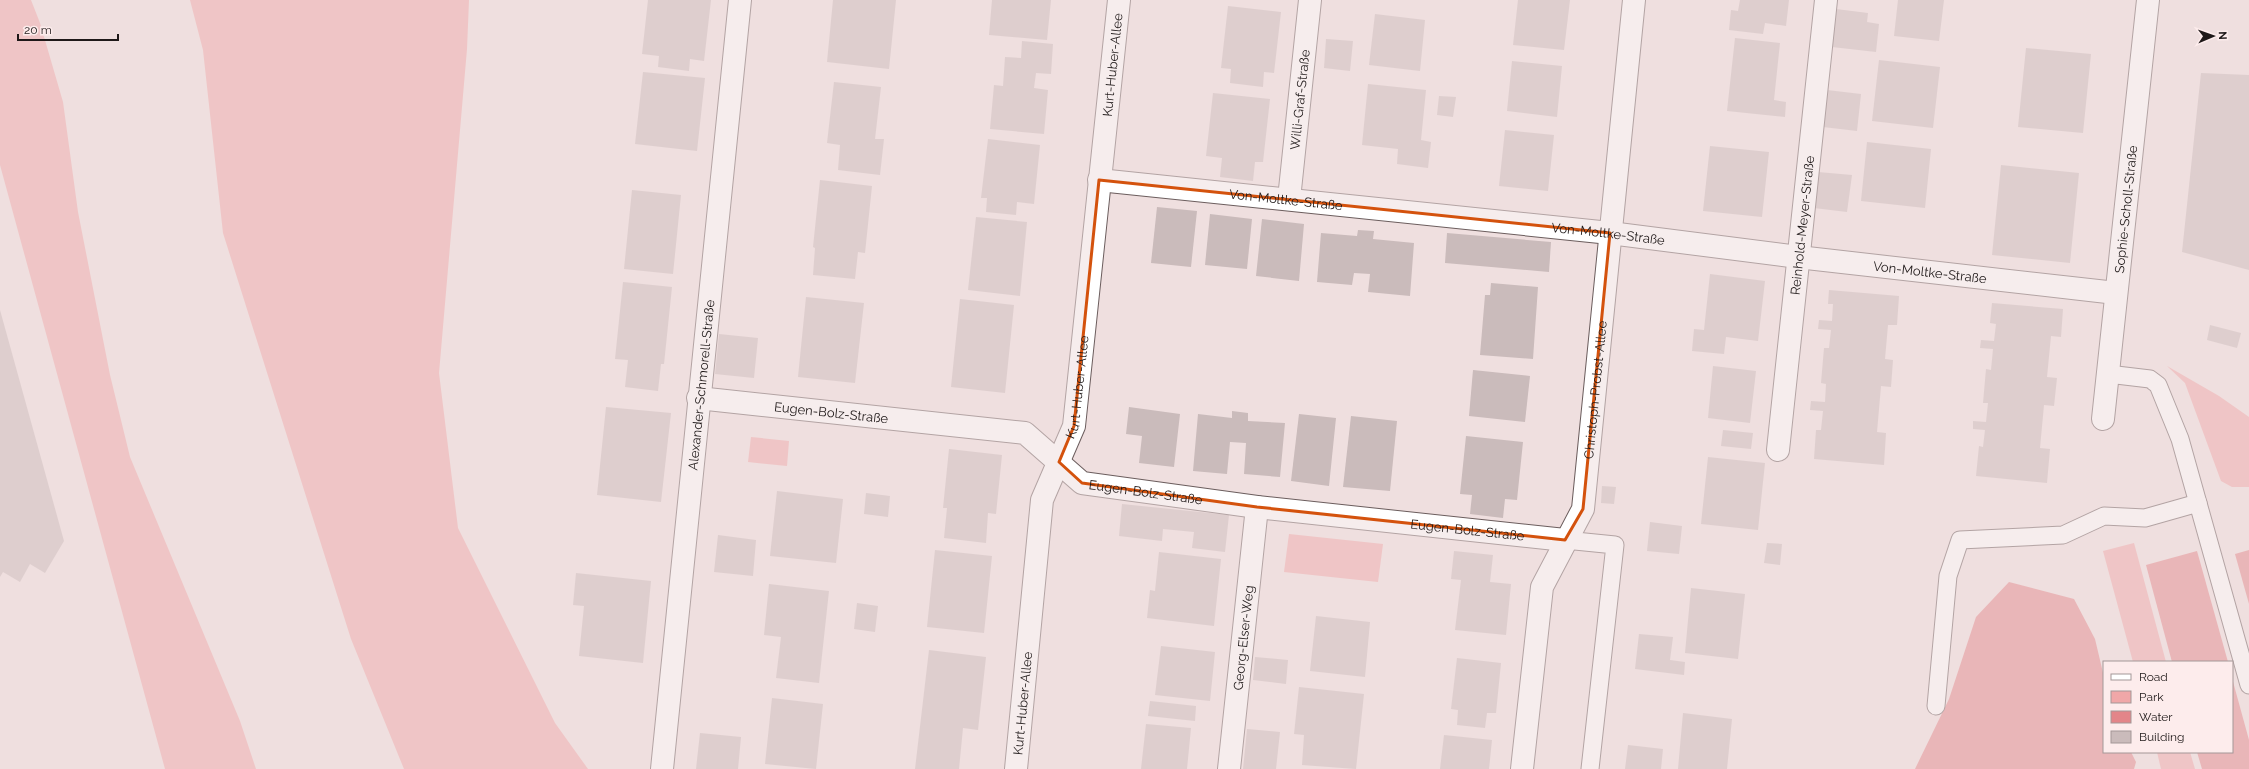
<svg xmlns="http://www.w3.org/2000/svg" width="2249" height="769" viewBox="0 0 2249 769" font-family="Raleway,sans-serif">
	<style>
		.green { fill: #f0a7a8 }
		.water { fill: #e38589 }
		.building { fill: #cabbbb }
		.lines { fill: none; stroke-linecap: round; stroke-linejoin: round }
		.service-casing { stroke: #6b5d5d; stroke-width: 19 }
		.minor-casing { stroke: #6b5d5d; stroke-width: 24 }
		.service { stroke: #fff; stroke-width: 17 }
		.minor { stroke: #fff; stroke-width: 22 }
		.marked { fill: none; stroke: #d4520d; stroke-width: 3; stroke-linejoin: round }
		.labels { text-anchor: middle; stroke-width: 4; stroke-linejoin: round; paint-order: stroke }
		.street-label { font-size: 13px; fill: #1e1818; stroke: #fdecec }
	</style>
	<rect width="100%" height="100%" fill="#efdfdf"/>
	<g class="green">
		<path d="M0,0H31L40,23L63,102L78,212L110,375L130,457L240,721L256,769H165L0,165Z"/>
		<path d="M190,0H469L467,49L439,373L458,528L555,723L588,769H404L351,639L223,233L203,50Z"/>
		<path d="M2167,366L2219,396L2249,417V487H2232L2221,481L2185,383Z"/>
		<path d="M751,437L789,441L787,466L748,462Z"/>
		<path d="M1289,534L1383,544L1378,582L1284,572Z"/>
		<path d="M2134,543L2166,662H2133L2103,551Z"/>
		<path d="M2157,752H2190L2195,769H2161Z"/>
	</g>
	<g class="water">
		<path d="M2249,550V604L2235,554Z"/>
		<path d="M2197,551L2228,662H2172L2146,565Z"/>
		<path d="M2009,582L2074,599L2095,639L2104,677V752H2131L2136,762L2134,769H1915L1949,699L1976,617Z"/>
		<path d="M2232,678L2249,740V769H2202L2197,752H2232Z"/>
	</g>
	<g class="building">
		<path d="M648,0H711L704,61L690,59L689,71L658,67L659,56L642,54Z"/>
		<path d="M833,0H896L889,69L827,62Z"/>
		<path d="M992,0H1051L1047,40L989,35Z"/>
		<path d="M1518,0H1570L1564,50L1513,45Z"/>
		<path d="M1740,0H1789L1786,26L1765,23L1763,34L1729,30L1731,10L1738,11Z"/>
		<path d="M1898,0H1944L1939,41L1894,36Z"/>
		<path d="M1228,6L1281,12L1274,73L1264,72L1263,87L1230,83L1231,69L1221,68Z"/>
		<path d="M1836,9L1868,13L1867,22L1879,24L1876,52L1832,47Z"/>
		<path d="M1375,14L1425,20L1420,71L1369,65Z"/>
		<path d="M1735,38L1780,43L1774,100L1786,102L1785,117L1727,111Z"/>
		<path d="M1326,39L1353,41L1350,71L1324,68Z"/>
		<path d="M1022,41L1053,44L1051,74L1036,73L1034,88L1048,90L1044,134L990,129L994,85L1003,86L1005,57L1021,58Z"/>
		<path d="M2026,48L2091,54L2083,133L2018,127Z"/>
		<path d="M1879,60L1940,67L1933,128L1872,121Z"/>
		<path d="M1512,61L1562,66L1557,117L1507,111Z"/>
		<path d="M643,72L705,78L697,151L635,144Z"/>
		<path d="M2201,73L2249,75V270L2182,252Z"/>
		<path d="M834,82L881,87L875,139H884L880,175L838,170L840,145L827,143Z"/>
		<path d="M1368,84L1426,90L1421,140L1431,142L1428,168L1397,164L1398,149L1362,145Z"/>
		<path d="M1827,90L1861,94L1857,131L1823,127Z"/>
		<path d="M1213,93L1270,99L1263,162H1255L1253,181L1220,177L1222,158L1206,156Z"/>
		<path d="M1439,96L1456,97L1453,117L1437,115Z"/>
		<path d="M1505,130L1554,135L1548,191L1499,186Z"/>
		<path d="M988,139L1040,145L1034,204L1017,202L1016,215L986,212L987,198H981Z"/>
		<path d="M1867,142L1931,149L1925,208L1861,201Z"/>
		<path d="M1710,146L1769,152L1762,217L1703,211Z"/>
		<path d="M2001,165L2079,173L2070,263L1992,255Z"/>
		<path d="M1818,172L1852,175L1847,212L1814,208Z"/>
		<path d="M820,180L872,186L865,253L858,252L855,279L813,275L815,248L813,247Z"/>
		<path d="M632,190L681,195L673,274L624,269Z"/>
		<path d="M1157,207L1197,211L1191,267L1151,263Z"/>
		<path d="M1210,214L1252,219L1247,269L1205,265Z"/>
		<path d="M976,217L1027,222L1020,296L968,290Z"/>
		<path d="M1262,219L1304,224L1299,281L1256,276Z"/>
		<path d="M1358,230L1374,231L1373,239L1414,243L1410,296L1368,292L1370,274L1354,273L1352,285L1317,282L1321,233L1357,236Z"/>
		<path d="M1447,233L1551,242L1549,272L1445,263Z"/>
		<path d="M1710,274L1765,281L1758,341L1726,337L1724,354L1692,351L1694,329L1704,330Z"/>
		<path d="M623,282L672,287L664,364H661L658,391L625,387L628,360L615,359Z"/>
		<path d="M1491,283L1538,287L1533,359L1480,355L1485,295H1490Z"/>
		<path d="M1829,290L1899,296L1897,325H1888L1885,359L1893,360L1891,387L1881,386L1877,432L1886,433L1884,465L1814,459L1816,430H1821L1823,411L1810,410L1811,401L1825,402L1826,384L1821,383L1824,348H1829L1831,330L1818,329L1819,320L1832,321L1833,304H1828Z"/>
		<path d="M806,297L864,303L855,383L798,377Z"/>
		<path d="M960,299L1014,305L1005,393L951,387Z"/>
		<path d="M1992,303L2063,309L2061,337L2051,336L2047,377L2057,378L2054,406L2044,405L2040,448L2050,449L2047,483L1976,476L1979,446L1983,447L1985,430L1973,429V421L1986,422L1988,403H1983L1986,369L1991,370L1993,349L1980,348L1981,340L1994,341L1996,324L1990,323Z"/>
		<path d="M0,310L64,541L45,573L30,564L20,582L3,572L0,577Z"/>
		<path d="M2210,325L2241,333L2237,348L2207,340Z"/>
		<path d="M719,334L758,338L754,378L715,374Z"/>
		<path d="M1713,366L1756,371L1750,423L1708,418Z"/>
		<path d="M1473,370L1530,376L1525,422L1469,416Z"/>
		<path d="M606,407L671,413L661,502L597,495Z"/>
		<path d="M1129,407L1180,414L1174,467L1139,463L1142,436L1126,434Z"/>
		<path d="M1232,411L1248,413V421L1285,423L1280,477L1244,474L1246,443L1230,442L1227,474L1193,471L1198,414L1232,418Z"/>
		<path d="M1299,414L1336,418L1329,486L1291,481Z"/>
		<path d="M1351,416L1397,421L1390,491L1343,487Z"/>
		<path d="M1723,430L1753,433L1751,449L1721,446Z"/>
		<path d="M1466,436L1523,442L1517,500L1505,499L1503,518L1470,514L1472,495L1460,494Z"/>
		<path d="M949,449L1002,455L996,514L988,513L986,543L944,538L947,508H943Z"/>
		<path d="M1708,457L1765,463L1758,530L1701,524Z"/>
		<path d="M1602,486L1616,487L1614,504L1601,503Z"/>
		<path d="M777,491L843,499L836,563L770,556Z"/>
		<path d="M866,493L890,496L888,517L864,514Z"/>
		<path d="M1122,504L1229,515L1225,552L1192,548L1194,532L1163,529L1162,541L1119,536Z"/>
		<path d="M1650,522L1682,526L1679,554L1647,551Z"/>
		<path d="M718,535L756,540L753,576L714,572Z"/>
		<path d="M1767,543L1782,544L1780,565L1764,563Z"/>
		<path d="M935,550L992,556L984,633L927,627Z"/>
		<path d="M1454,551L1493,555L1490,582L1511,584L1506,635L1455,630L1461,580L1451,579Z"/>
		<path d="M1159,552L1221,559L1214,626L1147,618L1150,590L1155,591Z"/>
		<path d="M576,573L651,581L643,663L579,656L584,606L573,605Z"/>
		<path d="M769,584L829,591L819,683L776,678L781,637L764,635Z"/>
		<path d="M1691,588L1745,594L1738,659L1685,653Z"/>
		<path d="M857,603L878,606L875,632L854,629Z"/>
		<path d="M1316,616L1370,622L1365,677L1310,671Z"/>
		<path d="M1639,634L1673,637L1670,660L1685,662L1684,675L1635,669Z"/>
		<path d="M1161,646L1215,652L1210,701L1155,695Z"/>
		<path d="M929,650L986,657L978,730L963,728L959,769H915Z"/>
		<path d="M1255,657L1288,660L1286,684L1253,680Z"/>
		<path d="M1457,658L1501,663L1496,713H1487L1485,728L1457,725L1458,710L1451,709Z"/>
		<path d="M1299,687L1364,694L1356,769L1302,765L1304,735L1294,734Z"/>
		<path d="M772,698L823,704L816,769L765,764Z"/>
		<path d="M1150,701L1196,706L1195,721L1148,716Z"/>
		<path d="M1683,713L1732,719L1727,769H1678Z"/>
		<path d="M1146,724L1191,728L1187,769H1141Z"/>
		<path d="M1247,729L1280,732L1276,769H1243Z"/>
		<path d="M700,733L741,737L738,769H696Z"/>
		<path d="M1444,735L1492,740L1489,769H1440Z"/>
		<path d="M1628,745L1663,749L1661,769H1625Z"/>
	</g>
	<g class="lines">
		<defs>
			<g id="service">
				<path d="M2108,374L2150,379L2158,385L2180,439L2249,685"/>
				<path d="M1565,540L1615,545L1590,769"/>
				<path d="M1936,706L1948,576L1960,540L2063,535L2104,516L2145,518L2198,503"/>
			</g>
			<g id="minor">
				<path id="s1" d="M1099,180L1610,233L1798,257L2116,293"/>
				<path id="s2" d="M1289,199L1310,0"/>
				<path id="s3" d="M698,398L1025,433L1082,483L1257,507L1565,540"/>
				<path id="s4" d="M2103,419L2148,0"/>
				<path id="s5" d="M1778,450L1826,0"/>
				<path id="s6" d="M662,769L740,0"/>
				<path id="s7" d="M1016,769L1042,500L1074,426L1119,0"/>
				<path id="s8" d="M1229,769L1257,507"/>
				<path id="s9" d="M1522,769L1542,587L1583,509L1634,0"/>
			</g>
		</defs>
		<use href="#service" class="service-casing"/>
		<use href="#minor" class="minor-casing"/>
		<use href="#service" class="service"/>
		<use href="#minor" class="minor"/>
	</g>
	<path d="M0 0H2249V769H0ZM1099,180L1610,233L1583,509L1565,540L1257,507L1082,483L1059,462L1074,426Z" fill="#efdfdf" fill-opacity=".55" fill-rule="evenodd"/>
	<path class="marked" d="M1099,180L1610,233L1583,509L1565,540L1257,507L1082,483L1059,462L1074,426Z"/>
	<g class="labels">
		<g class="street-label">
			<text dy="5" stroke="none"><textPath href="#s7" startOffset="714">Kurt-Huber-Allee</textPath></text>
			<text dy="5" stroke="none"><textPath href="#s2" startOffset="100">Willi-Graf-Straße</textPath></text>
			<text dy="5" stroke="none"><textPath href="#s1" startOffset="188">Von-Moltke-Straße</textPath></text>
			<text dy="5" stroke="none"><textPath href="#s4" startOffset="211">Sophie-Scholl-Straße</textPath></text>
			<text dy="5" stroke="none"><textPath href="#s5" startOffset="226">Reinhold-Meyer-Straße</textPath></text>
			<text dy="5" stroke="none"><textPath href="#s1" startOffset="512">Von-Moltke-Straße</textPath></text>
			<text dy="5" stroke="none"><textPath href="#s1" startOffset="836">Von-Moltke-Straße</textPath></text>
			<text dy="5" stroke="none"><textPath href="#s6" startOffset="386">Alexander-Schmorell-Straße</textPath></text>
			<text dy="5" stroke="none"><textPath href="#s7" startOffset="390">Kurt-Huber-Allee</textPath></text>
			<text dy="5" stroke="none"><textPath href="#s9" startOffset="391">Christoph-Probst-Allee</textPath></text>
			<text dy="5" stroke="none"><textPath href="#s3" startOffset="134">Eugen-Bolz-Straße</textPath></text>
			<text dy="5" stroke="none"><textPath href="#s3" startOffset="469">Eugen-Bolz-Straße</textPath></text>
			<text dy="5" stroke="none"><textPath href="#s3" startOffset="793">Eugen-Bolz-Straße</textPath></text>
			<text dy="5" stroke="none"><textPath href="#s8" startOffset="132">Georg-Elser-Weg</textPath></text>
			<text dy="5" stroke="none"><textPath href="#s7" startOffset="66">Kurt-Huber-Allee</textPath></text>
		</g>
	</g>
	<rect x="2103" y="661" width="130" height="92" fill="#fdecec" stroke="#a49797"/>
	<rect x="2111" y="674" width="20" height="6" fill="#ffffff" stroke="#a49797"/>
	<text x="2139" y="681" font-size="12" fill="#1e1818">Road</text>
	<rect x="2111" y="691" width="20" height="12" fill="#f0a7a8" stroke="#a49797"/>
	<text x="2139" y="701" font-size="12" fill="#1e1818">Park</text>
	<rect x="2111" y="711" width="20" height="12" fill="#e38589" stroke="#a49797"/>
	<text x="2139" y="721" font-size="12" fill="#1e1818">Water</text>
	<rect x="2111" y="731" width="20" height="12" fill="#cabbbb" stroke="#a49797"/>
	<text x="2139" y="741" font-size="12" fill="#1e1818">Building</text>
	<g transform="translate(2213 36) rotate(88)" stroke="#fdecec" stroke-width="3" paint-order="stroke">
	<path d="M0-3L7 15L0 10L-7 15Z" fill="#1e1818"/>
	<text y="-6" font-size="11" font-weight="bold" text-anchor="middle" fill="#1e1818">N</text>
	</g>
	<path d="M18 34v6h100v-6" fill="none" stroke="#1e1818" stroke-width="2"/>
	<text x="24" y="34" font-size="12" fill="#1e1818" stroke="#fdecec" stroke-width="3" paint-order="stroke">20 m</text>
</svg>
